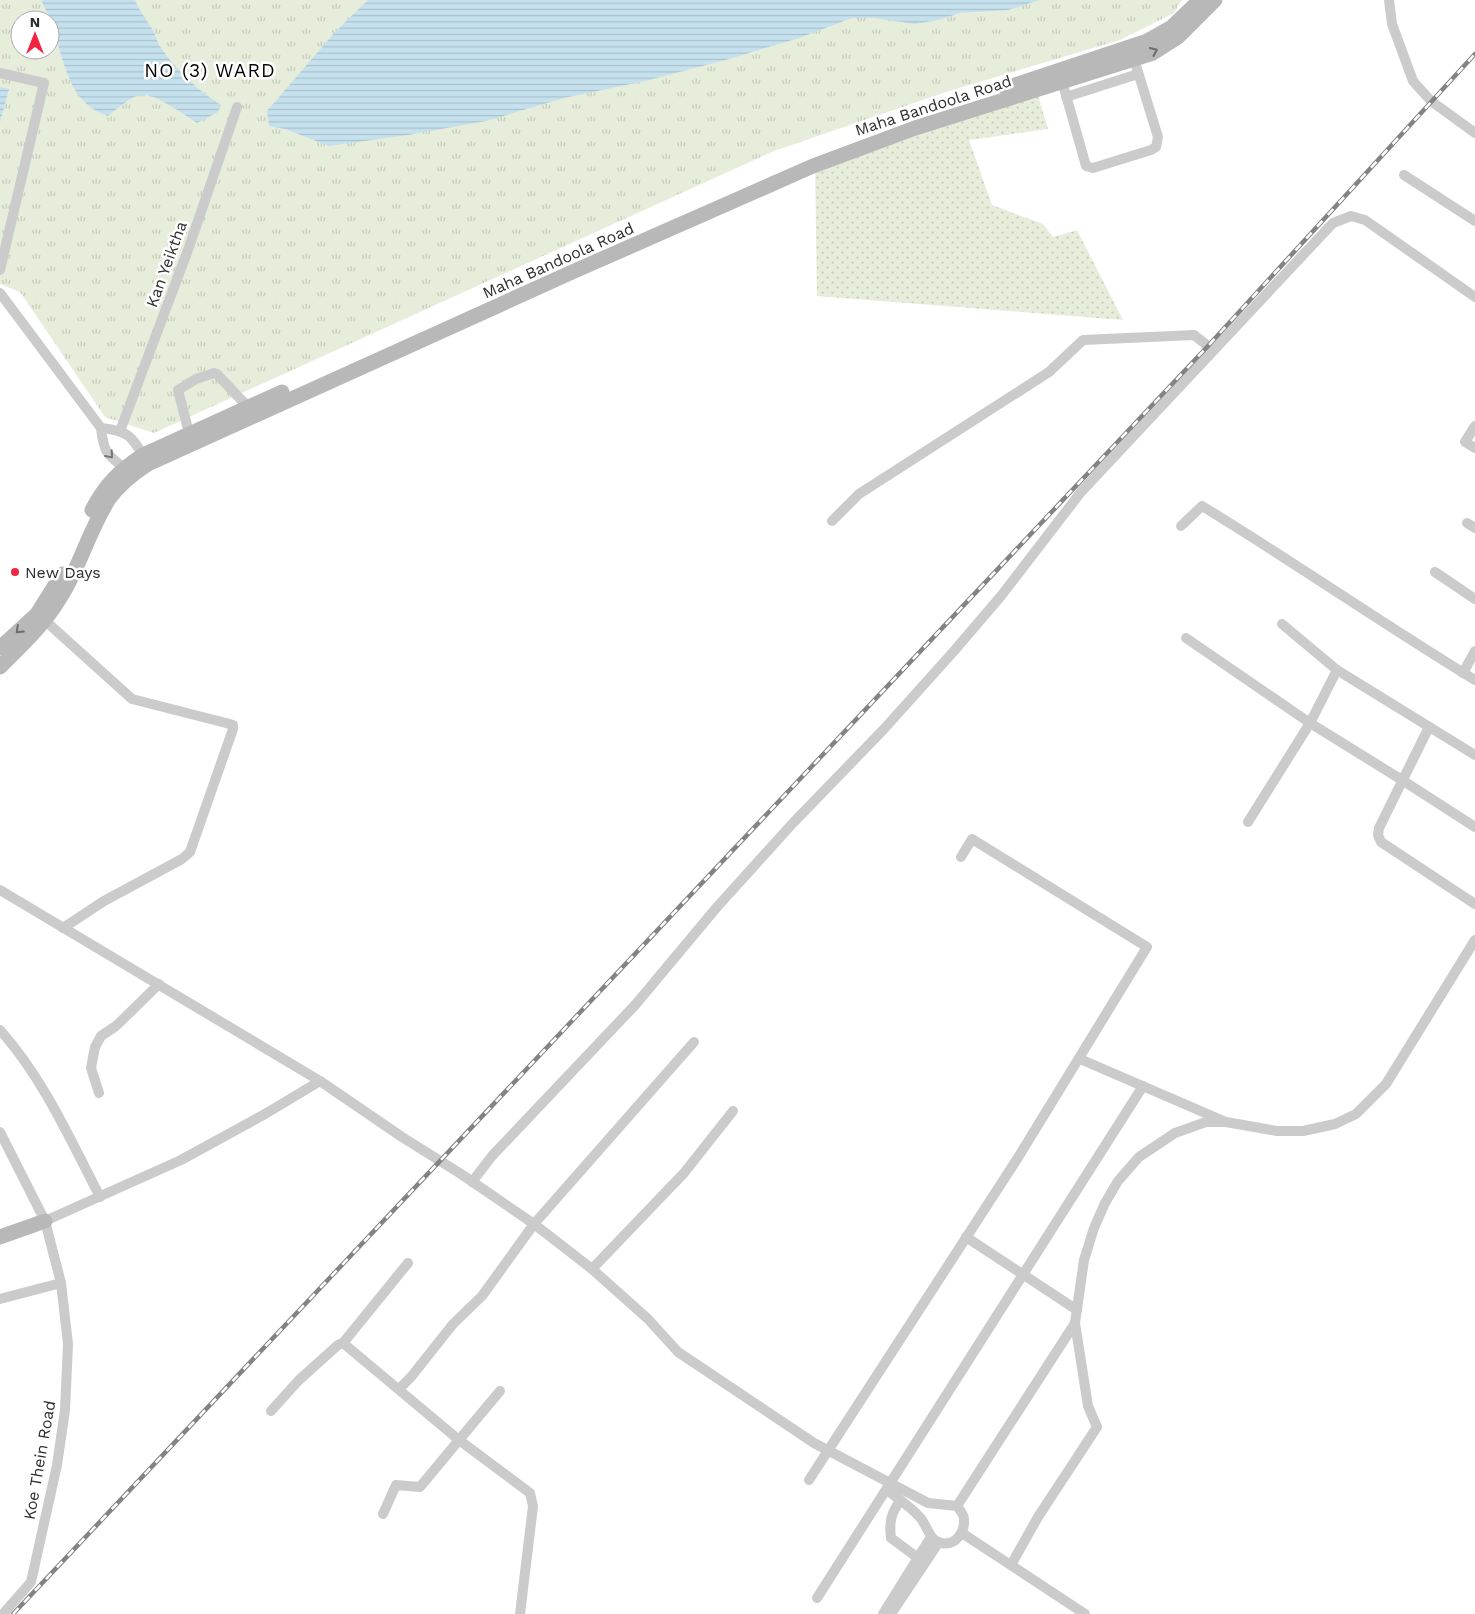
<svg xmlns="http://www.w3.org/2000/svg" width="1475" height="1614" viewBox="0 0 1475 1614" font-family="'Work Sans',sans-serif">
	<style>
		.grass { fill: url(#grass-dots) }
		.park { fill: url(#park-tufts); fill-rule: evenodd }
		.water { fill: url(#water-rules) }
		.lines { fill: none; stroke-linecap: round; stroke-linejoin: round }
		.street { stroke: #cbcbcb; stroke-width: 10 }
		.secondary { stroke: #b8b8b8; stroke-width: 15 }
		.rail-casing { stroke: #838383; stroke-width: 4.5 }
		.rail { stroke: #fff; stroke-width: 2.5; stroke-dasharray: 8; stroke-linecap: butt }
		.oneway { stroke: #6c6c6c }
		.oneway2 { stroke: #757575 }
		.poi-dot { fill: #f32342; stroke: #fff; stroke-width: 2 }
		.labels { text-anchor: middle; stroke-width: 5; stroke-linejoin: round; paint-order: stroke }
		.street-label { font-size: 16px; fill: #2e2e2e; stroke: #fff }
		.poi-label { font-size: 16px; fill: #2e2e2e; stroke: #fff; text-anchor: start }
		.quarter-label { font-size: 19px; letter-spacing: 1px; fill: #000; stroke: #fff }
	</style>
	<defs>
		<pattern id="grass-dots" width="8" height="8" patternUnits="userSpaceOnUse" patternTransform="scale(1.25)"><rect width="8" height="8" fill="#e6eddb"/><path d="M2 2h.1M6 6h.1" fill="none" stroke="#c6ccbc" stroke-width="1.8" stroke-linecap="round"/></pattern>
		<pattern id="park-tufts" width="24" height="20" patternUnits="userSpaceOnUse" patternTransform="scale(1.25)"><rect width="24" height="20" fill="#e6eddb"/><path d="M3 7l-1-3M5 7V3M7 7l1-3M15 17l-1-3M17 17v-4M19 17l1-3" fill="none" stroke="#c6ccbc"/></pattern>
		<pattern id="water-rules" width="6" height="5" patternUnits="userSpaceOnUse" patternTransform="scale(1.25)"><rect width="6" height="5" fill="#c6e1ee"/><path d="M0 2.5h6" fill="none" stroke="#aac1cc"/></pattern>
	</defs>
	<rect width="100%" height="100%" fill="#fff"/>
	<path class="grass" d="M1036,89L1048,129L969,140L992,205L1043,224L1053,237L1077,230L1123,320L817,296L815,164Z"/>
	<path class="park" d="M0,0H1182L1174,13L1120,40L946,92L774,151L154,433L105,417L20,292L0,284ZM20,20H50V50H20Z"/>
	<g class="water">
		<path d="M41,0H135C139,10 145,18 151,27C155,33 156,39 159,45C175,69 197,90 221,105L218,112L197,123C184,115 155,93 141,95C131,96 116,110 108,116C68,104 64,59 52,25C49,16 45,8 41,0Z"/>
		<path d="M368,0H1040L1008,10L960,13L938,20L915,24L875,18H852L799,38L729,59L645,81L564,98L486,121L408,135L329,146L285,129L269,126L267,111L335,32Z"/>
		<path d="M0,87L9,89L0,122Z"/>
	</g>
	<g class="lines">
		<g class="street">
			<path d="M1389,0L1392,24L1413,81L1431,101L1475,133"/>
			<path d="M0,73L44,83L0,270"/>
			<path d="M1062,81L1086,166L1093,168L1151,150L1156,147L1158,137L1134,59"/>
			<path d="M1066,97L1138,74"/>
			<path d="M1404,175L1475,221"/>
			<path d="M0,293L101,428"/>
			<path d="M1475,426L1465,442L1475,448"/>
			<path d="M101,428C130,431 132,437 146,460"/>
			<path d="M101,428C104,455 108,455 128,471"/>
			<path d="M120,431L188,250L237,107"/>
			<path d="M189,433L178,390L196,379L214,373L217,374L248,407"/>
			<path d="M832,521L859,494L1049,372L1083,340L1194,335L1208,346"/>
			<path d="M1467,523L1475,528"/>
			<path d="M1181,526L1202,506C1294,562 1383,624 1475,680"/>
			<path d="M1435,572L1475,599"/>
			<path d="M40,616L132,699L226,723L233,725V729L190,852L182,859L104,901L63,928"/>
			<path d="M1282,624L1337,670L1475,755"/>
			<path d="M1186,638L1310,723L1402,780L1475,827"/>
			<path d="M1463,673L1475,651"/>
			<path d="M1429,727L1379,828L1378,835L1381,842L1475,904"/>
			<path d="M1248,822L1310,723L1337,670"/>
			<path d="M0,890L320,1081L402,1137L461,1174L534,1224L592,1269L648,1319L678,1352L814,1443L928,1503L957,1506C960,1510 964,1515 964,1519C965,1532 956,1546 941,1543C930,1540 928,1529 922,1520C914,1509 898,1499 887,1490"/>
			<path d="M0,1030C43,1078 70,1139 100,1197"/>
			<path d="M1080,1059L1226,1122L1277,1131H1303L1335,1124L1356,1114L1386,1084L1475,940"/>
			<path d="M99,1093L91,1068L95,1047L101,1036L116,1026L159,984"/>
			<path d="M0,1132L45,1221L61,1283L68,1344L65,1410L57,1465L31,1582L3,1614"/>
			<path d="M472,1182L492,1156L636,1004L717,907L793,823L884,729L954,651L1001,596L1081,492L1333,223L1351,216L1365,220L1475,297"/>
			<path d="M45,1221L181,1160L265,1114L320,1081"/>
			<path d="M966,1237L1077,1310"/>
			<path d="M592,1269L684,1173L733,1111"/>
			<path d="M0,1299L61,1283"/>
			<path d="M343,1343L459,1440L420,1487L396,1485L383,1514"/>
			<path d="M399,1389L411,1377L453,1324L482,1296L534,1224L694,1042"/>
			<path d="M500,1391L459,1440L530,1493L533,1506L520,1614"/>
			<path d="M271,1411L299,1380L338,1345L343,1343L408,1263"/>
			<path d="M809,1480L1019,1156L1147,947L972,839L961,857"/>
			<path d="M900,1501C891,1513 889,1523 891,1538L918,1558"/>
			<path d="M957,1506L1075,1323"/>
			<path d="M962,1533L1085,1614"/>
			<path d="M1011,1565L1038,1517L1097,1427L1088,1406L1075,1323L1084,1260L1094,1228L1105,1203L1118,1181L1139,1157L1175,1133L1206,1122H1226"/>
			<path d="M817,1598L1143,1086"/>
			<path d="M883,1614L931,1537"/>
			<path d="M891,1614L939,1542"/>
		</g>
		<g class="secondary">
			<path d="M1006,88L1147,41L1172,27L1200,0"/>
			<path d="M92,510C105,485 119,471 143,455L282,392"/>
			<path d="M0,648L37,614L62,574"/>
			<path d="M0,667C22,645 44,625 60,598C80,567 89,530 109,499C119,485 134,473 148,464L570,273L813,166L915,128L1153,53L1178,37L1215,0"/>
			<path d="M0,1237L45,1221"/>
		</g>
		<defs>
			<path id="rail" d="M13,1614L1208,346L1475,54"/>
		</defs>
		<use href="#rail" class="rail-casing"/>
		<use href="#rail" class="rail"/>
	</g>
	<defs><path id="oneway-chevron" d="M-2-3.5L2.5 0L-2 3.5" fill="none" stroke-width="1.6" stroke-linecap="round" stroke-linejoin="round" transform="scale(1.25)"/></defs>
	<g class="oneway">
		<use href="#oneway-chevron" transform="translate(1154 51) rotate(-24)"/>
		<use href="#oneway-chevron" transform="translate(19 630) rotate(137)"/>
	</g>
	<use class="oneway2" href="#oneway-chevron" transform="translate(110 455) rotate(49)"/>
	<circle class="poi-dot" cx="15" cy="572" r="5"/>
	<g class="labels">
		<g class="street-label">
			<text transform="translate(933 105) rotate(-18)" y="6">Maha Bandoola Road</text>
			<text transform="translate(558 260) rotate(-24)" y="6">Maha Bandoola Road</text>
			<text transform="translate(166 264) rotate(-70)" y="6">Kan Yeiktha</text>
			<text transform="translate(39 1460) rotate(-80)" y="6">Koe Thein Road</text>
		</g>
		<g class="poi-label">
			<text x="25" y="578">New Days</text>
		</g>
		<g class="quarter-label">
			<text x="210" y="77">NO (3) WARD</text>
		</g>
	</g>
	<g transform="translate(35 35)"><circle r="24" fill="#ffffff" stroke="#ababab"/>
	<path d="M0-4L9 19L0 12L-9 19Z" fill="#f32342"/>
	<text y="-8" font-size="14" font-weight="bold" text-anchor="middle" fill="#2e2e2e">N</text>
	</g>
</svg>
